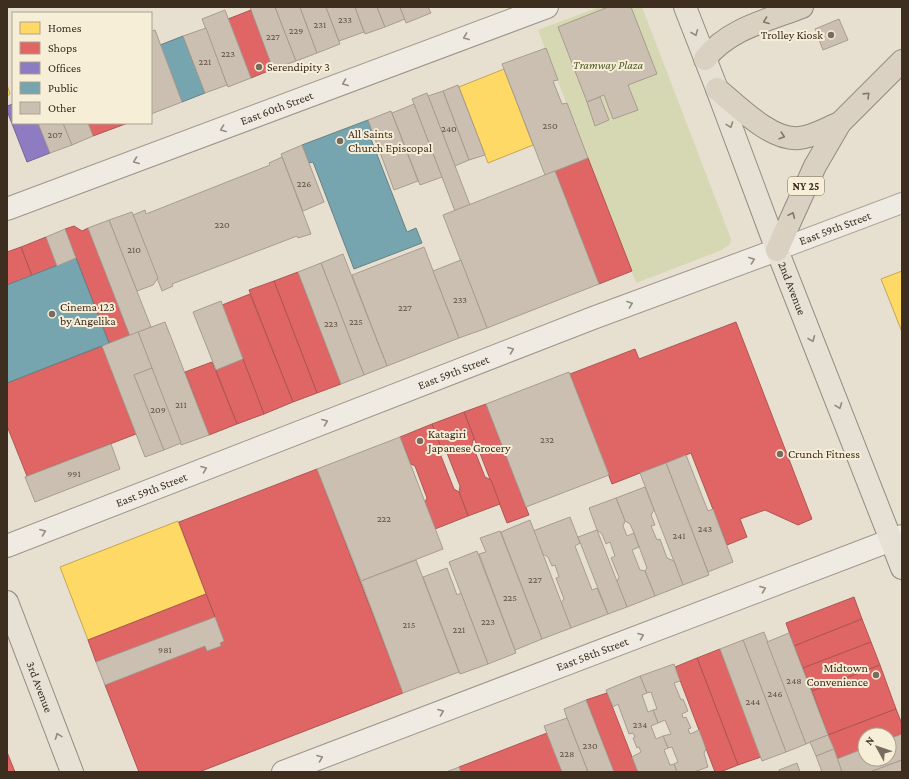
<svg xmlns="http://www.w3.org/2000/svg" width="909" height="779" viewBox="0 0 909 779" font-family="'Crimson Pro',serif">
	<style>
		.green { fill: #d6d7b3 }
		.homes { fill: #ffd966; stroke: #c5a651 }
		.shops { fill: #e06666; stroke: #af5551 }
		.offices { fill: #8e7cc3; stroke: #766592 }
		.public { fill: #76a5af; stroke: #658184 }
		.building { fill: #cbbfb2; stroke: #a89c90 }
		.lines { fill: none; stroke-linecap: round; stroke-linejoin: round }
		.street-casing { stroke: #ada599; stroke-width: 22 }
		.secondary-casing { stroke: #9c958a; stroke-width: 24 }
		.primary-casing { stroke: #928b80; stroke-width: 24 }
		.highway-casing { stroke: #928b80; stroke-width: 24 }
		.street { stroke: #efebe3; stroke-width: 20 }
		.secondary { stroke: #efebe3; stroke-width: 22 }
		.primary { stroke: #e6e1d4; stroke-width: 22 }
		.highway { stroke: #dad1c2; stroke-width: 22 }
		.oneway { stroke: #847769 }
		.oneway2 { stroke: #92887a }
		.oneway3 { stroke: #968c82 }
		.poi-dot { fill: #786c5e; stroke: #f7eed8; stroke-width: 1.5 }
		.labels { text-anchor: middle; stroke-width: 4; stroke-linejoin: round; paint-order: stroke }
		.number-label { font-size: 10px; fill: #605244 }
		.shield { fill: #f7eed8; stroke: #756857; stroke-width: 1 }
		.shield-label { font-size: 11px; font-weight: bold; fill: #3d2e20 }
		.poi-label { font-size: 12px; fill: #3d2e20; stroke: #f7eed8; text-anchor: start }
		.park-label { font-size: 12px; font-style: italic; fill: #4d5a26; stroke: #f7eed8 }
		.street-label { font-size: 12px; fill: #3d2e20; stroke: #f7eed8 }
	</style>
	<rect width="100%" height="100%" fill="#e7e0d1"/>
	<path class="green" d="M599,7H642L731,239L730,244L722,250L636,283L538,30Z"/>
	<g class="homes">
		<path d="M504,69L533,145L488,163L459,87Z"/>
		<path d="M7,85L10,94L7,96Z"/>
		<path d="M902,271V332L881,279Z"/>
		<path d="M178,521L206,594L88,640L60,567Z"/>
	</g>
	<g class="shops">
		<path d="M251,10L273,69L251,78L228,19Z"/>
		<path d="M88,123H128L93,136Z"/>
		<path d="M588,158L632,271L599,284L555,171Z"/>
		<path d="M74,226L82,231L88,228L130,336L109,343L65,229Z"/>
		<path d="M46,237L57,266L32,276L21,247Z"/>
		<path d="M21,247L32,276L7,285V252Z"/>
		<path d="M298,272L341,384L317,393L274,281Z"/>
		<path d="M274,281L317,393L293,402L249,290Z"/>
		<path d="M250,294L293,402L264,414L222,305Z"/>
		<path d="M736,322L812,519L798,525L765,510L740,519L747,537L727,545L691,453L612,484L570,374L635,349L639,359Z"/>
		<path d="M102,346L136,434L27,476L7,426V383Z"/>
		<path d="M243,359L264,414L237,424L216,370Z"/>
		<path d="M212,362L237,424L209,435L185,372Z"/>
		<path d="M486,404L529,515L507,523L464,412Z"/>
		<path d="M464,412L474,438L472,444L485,477L491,480L500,504L468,516L459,492L460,486L447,453L442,450L432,424Z"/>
		<path d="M432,424L442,450L441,456L454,489L459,492L468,516L435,529L425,502L427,498L415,466L411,464L400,437Z"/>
		<path d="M317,469L403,693L199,772H139L105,685L205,646L207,651L221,646L220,643L224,641L179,522Z"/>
		<path d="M206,594L215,617L96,662L88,640Z"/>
		<path d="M854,597L862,619L794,646L786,623Z"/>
		<path d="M862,619L871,642L803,668L794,646Z"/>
		<path d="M871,642L880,665L812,691L803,668Z"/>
		<path d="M720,649L761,757L738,765L697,658Z"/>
		<path d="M697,658L738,765L720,772H715L675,667Z"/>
		<path d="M880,665L896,709L828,735L812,691Z"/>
		<path d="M607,693L632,757L638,772H614L586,700Z"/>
		<path d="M896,709L902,724V734L889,739V735H865V748L837,759L828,735Z"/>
		<path d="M547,733L562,772H461L459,767Z"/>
		<path d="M7,752L15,772H7Z"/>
	</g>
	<path class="offices" d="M13,104V123H38L50,153L27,162L7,111V106Z"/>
	<g class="public">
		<path d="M183,36L205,93L182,102L160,45Z"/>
		<path d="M368,120L374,138L371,139L407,232L416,228L422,243L354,269L313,162L309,163L302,145Z"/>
		<path d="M76,258L109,343L7,383V285Z"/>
	</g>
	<g class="building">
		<path d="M250,7H275L296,61L273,69Z"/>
		<path d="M275,7H300L317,53L296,61Z"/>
		<path d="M300,7H326L340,44L317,53Z"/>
		<path d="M326,7H355L364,32L339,41Z"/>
		<path d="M355,7H377L385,27L365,34Z"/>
		<path d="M377,7H400L405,19L385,27Z"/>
		<path d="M400,7H428L431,13L406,23Z"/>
		<path d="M608,7H631L657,74L628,85L638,110L613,119L604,95L587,102L558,27Z"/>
		<path d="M225,10L251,78L228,87L202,19Z"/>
		<path d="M839,19L848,40L823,50L815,29Z"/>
		<path d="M206,28L227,85L205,93L183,36Z"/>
		<path d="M155,30L182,102L151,114V31Z"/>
		<path d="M546,48L558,80L553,81L562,104L567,103L588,158L545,175L502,64Z"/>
		<path d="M458,85L485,155L469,160L443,91Z"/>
		<path d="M443,91L469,160L455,166L428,96Z"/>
		<path d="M427,93L470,205L455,211L412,99Z"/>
		<path d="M600,97L609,120L595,126L587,102Z"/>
		<path d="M414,104L442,177L420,185L392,113Z"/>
		<path d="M391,111L418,181L394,190L368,120Z"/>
		<path d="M38,123H63L72,145L50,153Z"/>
		<path d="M63,123H88L93,136L72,145Z"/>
		<path d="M302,145L324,202L303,211L281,154Z"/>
		<path d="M282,157L311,234L298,238L297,236L172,284L173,286L162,291L133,215L145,210L146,214L270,165L269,163Z"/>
		<path d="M555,171L599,284L487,328L443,215Z"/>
		<path d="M132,212L158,278L153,285L137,291L109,220Z"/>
		<path d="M109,220L151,327L130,336L88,228Z"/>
		<path d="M65,229L76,258L57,266L46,237Z"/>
		<path d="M424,247L459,338L387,366L352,275Z"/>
		<path d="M343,254L387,366L364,375L321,263Z"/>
		<path d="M461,260L487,328L459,338L433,271Z"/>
		<path d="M321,263L364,375L341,384L298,272Z"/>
		<path d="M221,301L243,359L216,370L193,312Z"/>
		<path d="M165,322L209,435L181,445L138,332Z"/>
		<path d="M138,332L152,368L134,375L164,450L145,457L102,346Z"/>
		<path d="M152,368L181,443L164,450L134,375Z"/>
		<path d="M569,372L609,475L526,507L486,404Z"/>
		<path d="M400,437L443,549L361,581L317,469Z"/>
		<path d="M111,444L120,469L35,502L25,477Z"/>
		<path d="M686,455L708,511L713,509L733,562L708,572L666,463Z"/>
		<path d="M666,463L709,575L683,585L640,473Z"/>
		<path d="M645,487L654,510L651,515L655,525L651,526L657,540L660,539L667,558L674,561L683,585L655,596L645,571L647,568L634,533L630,524L625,521L616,498Z"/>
		<path d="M616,498L625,521L623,526L627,536L634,533L639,547L632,550L640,570L645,571L655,596L627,607L617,582L619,577L611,558L615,556L610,542L606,544L602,534L597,530L589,508Z"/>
		<path d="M570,517L580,543L575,546L592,590L597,588L608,614L571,628L561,603L564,599L556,578L559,577L555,565L552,566L548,557L543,554L533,531Z"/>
		<path d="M530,520L571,628L542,639L501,532Z"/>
		<path d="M597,530L627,607L608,614L578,537Z"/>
		<path d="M500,531L542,639L515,650L479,554L486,552L480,538Z"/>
		<path d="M477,551L516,653L488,664L449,562Z"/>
		<path d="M416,560L459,672L403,693L361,581Z"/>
		<path d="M447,568L457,595L461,593L488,664L460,674L423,577Z"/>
		<path d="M215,617L224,641L220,643L221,646L207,651L205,646L105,685L96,662Z"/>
		<path d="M764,632L806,744L786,752L743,640Z"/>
		<path d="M789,633L828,735L806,744L767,642Z"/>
		<path d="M743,640L786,752L762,761L720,649Z"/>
		<path d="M674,664L680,681L674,683L681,700L683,699L688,711L682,714L683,718L686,717L691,728L688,729L690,734L699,730L706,749L704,753L708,767L694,772H677L674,764L678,762L672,747L668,748L663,736L671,734L665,720L658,723L653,710L657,709L651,692L647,693L640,676Z"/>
		<path d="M640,676L647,693L642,695L648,712L653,710L658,723L651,726L656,739L663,736L668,748L664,750L670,765L674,764L677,772H638L632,757L641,752L639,747L637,748L633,738L635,737L633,733L629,734L618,704L613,707L606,690Z"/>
		<path d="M586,700L614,772H588L567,718L564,709Z"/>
		<path d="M567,718L588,772H562L544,726Z"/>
		<path d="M902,734V760L870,772H842L837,759L865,748V759H889V739Z"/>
		<path d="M828,735L834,749L816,756L810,742Z"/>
		<path d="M834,749L842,772H822L816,756Z"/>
		<path d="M902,760V772H870Z"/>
		<path d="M797,763L800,772H779V770Z"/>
		<path d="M459,767L461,772H446Z"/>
	</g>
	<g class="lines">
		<defs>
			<g id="street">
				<path id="s1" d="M777,250L902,203"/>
			</g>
			<g id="secondary">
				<path id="s2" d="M7,209L547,7"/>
				<path id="s3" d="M7,546L593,318L777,250"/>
				<path id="s4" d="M283,772L902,536"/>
			</g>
			<g id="primary">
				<path id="s5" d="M685,7L717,89L777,250L902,568"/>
				<path id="s6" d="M7,602L72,772"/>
			</g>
			<g id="highway">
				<path d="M705,59C728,29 768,20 802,7"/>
				<path d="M717,89C738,106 771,141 799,138C813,137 827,128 840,123"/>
				<path d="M777,250L815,166L840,123L902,61"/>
			</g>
		</defs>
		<use href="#street" class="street-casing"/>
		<use href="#secondary" class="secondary-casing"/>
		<use href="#primary" class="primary-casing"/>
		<use href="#highway" class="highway-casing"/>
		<use href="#street" class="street"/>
		<use href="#secondary" class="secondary"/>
		<use href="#primary" class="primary"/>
		<use href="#highway" class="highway"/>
	</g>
	<defs><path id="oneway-chevron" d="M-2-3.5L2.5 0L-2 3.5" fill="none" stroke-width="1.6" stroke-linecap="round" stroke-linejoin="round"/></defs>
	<g class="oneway">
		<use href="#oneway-chevron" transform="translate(766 21) rotate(159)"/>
		<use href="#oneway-chevron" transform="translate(867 95) rotate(-44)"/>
		<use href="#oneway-chevron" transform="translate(782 136) rotate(17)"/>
		<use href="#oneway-chevron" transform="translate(792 215) rotate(-66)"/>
	</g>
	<g class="oneway2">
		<use href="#oneway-chevron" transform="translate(695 33) rotate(68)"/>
		<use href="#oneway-chevron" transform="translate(730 125) rotate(70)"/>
		<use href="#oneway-chevron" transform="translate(812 339) rotate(68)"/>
		<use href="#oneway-chevron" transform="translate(839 406) rotate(69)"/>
		<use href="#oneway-chevron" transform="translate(58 736) rotate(-111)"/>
	</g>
	<g class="oneway3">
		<use href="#oneway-chevron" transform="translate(466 37) rotate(159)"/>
		<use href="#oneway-chevron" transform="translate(345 83) rotate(159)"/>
		<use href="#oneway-chevron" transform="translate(223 129) rotate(159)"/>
		<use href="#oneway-chevron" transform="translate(136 161) rotate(159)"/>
		<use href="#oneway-chevron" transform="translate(752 260) rotate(-20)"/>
		<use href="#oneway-chevron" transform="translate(630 304) rotate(-20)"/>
		<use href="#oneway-chevron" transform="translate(511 350) rotate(-21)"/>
		<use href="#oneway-chevron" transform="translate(325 422) rotate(-21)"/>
		<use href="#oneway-chevron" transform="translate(204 469) rotate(-21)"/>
		<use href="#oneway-chevron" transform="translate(43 532) rotate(-21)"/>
		<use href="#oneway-chevron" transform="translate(763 589) rotate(-21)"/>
		<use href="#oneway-chevron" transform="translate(641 636) rotate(-21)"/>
		<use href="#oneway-chevron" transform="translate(441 712) rotate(-21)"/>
		<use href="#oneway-chevron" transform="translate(320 758) rotate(-21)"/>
	</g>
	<g class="poi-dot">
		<circle cx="831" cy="35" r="4"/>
		<circle cx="259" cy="67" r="4"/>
		<circle cx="340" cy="141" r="4"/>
		<circle cx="52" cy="314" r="4"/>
		<circle cx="420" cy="441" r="4"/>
		<circle cx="780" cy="454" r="4"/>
		<circle cx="876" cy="675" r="4"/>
	</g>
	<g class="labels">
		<g class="number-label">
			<text x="345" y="23">233</text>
			<text x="320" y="28">231</text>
			<text x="296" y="34">229</text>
			<text x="273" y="40">227</text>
			<text x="228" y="57">223</text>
			<text x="205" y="65">221</text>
			<text x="550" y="129">250</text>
			<text x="449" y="132">240</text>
			<text x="55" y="138">207</text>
			<text x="304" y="187">226</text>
			<text x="222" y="228">220</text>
			<text x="134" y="253">210</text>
			<text x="460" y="303">233</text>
			<text x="405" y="311">227</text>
			<text x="356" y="325">225</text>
			<text x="331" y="327">223</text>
			<text x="181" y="408">211</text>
			<text x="158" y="413">209</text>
			<text x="547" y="443">232</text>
			<text x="74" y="477">991</text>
			<text x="384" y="522">222</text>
			<text x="705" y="532">243</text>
			<text x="679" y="539">241</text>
			<text x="535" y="583">227</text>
			<text x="510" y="601">225</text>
			<text x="488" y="625">223</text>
			<text x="409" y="628">215</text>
			<text x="459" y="633">221</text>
			<text x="165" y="653">981</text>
			<text x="794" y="684">248</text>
			<text x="775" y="697">246</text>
			<text x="753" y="705">244</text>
			<text x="640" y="728">234</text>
			<text x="590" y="749">230</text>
			<text x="567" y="757">228</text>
		</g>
		<rect class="shield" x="788" y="177" width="36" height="18" rx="3"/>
		<g class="shield-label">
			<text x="806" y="190">NY 25</text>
		</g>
		<g class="poi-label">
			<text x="823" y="39" text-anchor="end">Trolley Kiosk</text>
			<text x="267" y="71">Serendipity 3</text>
			<text x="348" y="138">All Saints<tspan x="348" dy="14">Church Episcopal</tspan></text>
			<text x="60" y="311">Cinema 123<tspan x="60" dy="14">by Angelika</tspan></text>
			<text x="428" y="438">Katagiri<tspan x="428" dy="14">Japanese Grocery</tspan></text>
			<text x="788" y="458">Crunch Fitness</text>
			<text x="868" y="672" text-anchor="end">Midtown<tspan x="868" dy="14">Convenience</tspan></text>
		</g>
		<g class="park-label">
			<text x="608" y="69">Tramway Plaza</text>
		</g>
		<g class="street-label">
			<text dy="4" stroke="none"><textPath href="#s2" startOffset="288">East 60th Street</textPath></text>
			<text dy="4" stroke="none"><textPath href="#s1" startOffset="62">East 59th Street</textPath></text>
			<text dy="4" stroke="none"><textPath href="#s5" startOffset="301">2nd Avenue</textPath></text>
			<text dy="4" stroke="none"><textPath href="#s3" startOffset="479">East 59th Street</textPath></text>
			<text dy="4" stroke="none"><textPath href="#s3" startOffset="155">East 59th Street</textPath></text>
			<text dy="4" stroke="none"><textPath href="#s4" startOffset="331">East 58th Street</textPath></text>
			<text dy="4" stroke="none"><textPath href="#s6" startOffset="91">3rd Avenue</textPath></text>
		</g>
	</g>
	<rect width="909" height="779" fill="none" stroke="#3d2e20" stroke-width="16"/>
	<rect x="12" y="12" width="140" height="112" fill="#f7eed8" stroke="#ada18e"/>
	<rect x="20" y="22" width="20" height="12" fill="#ffd966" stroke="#ada18e"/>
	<text x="48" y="32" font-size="12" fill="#3d2e20">Homes</text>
	<rect x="20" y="42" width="20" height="12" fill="#e06666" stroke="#ada18e"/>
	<text x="48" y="52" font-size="12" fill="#3d2e20">Shops</text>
	<rect x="20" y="62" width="20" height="12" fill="#8e7cc3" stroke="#ada18e"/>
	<text x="48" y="72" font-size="12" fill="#3d2e20">Offices</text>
	<rect x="20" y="82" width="20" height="12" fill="#76a5af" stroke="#ada18e"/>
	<text x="48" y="92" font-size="12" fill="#3d2e20">Public</text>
	<rect x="20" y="102" width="20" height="12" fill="#cbbfb2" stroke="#ada18e"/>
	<text x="48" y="112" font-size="12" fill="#3d2e20">Other</text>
	<g transform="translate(877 747) rotate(310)"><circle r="19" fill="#f7eed8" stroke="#ada18e"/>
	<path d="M0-3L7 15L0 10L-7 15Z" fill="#786c5e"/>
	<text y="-6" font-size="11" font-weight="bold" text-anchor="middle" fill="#3d2e20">N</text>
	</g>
</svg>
